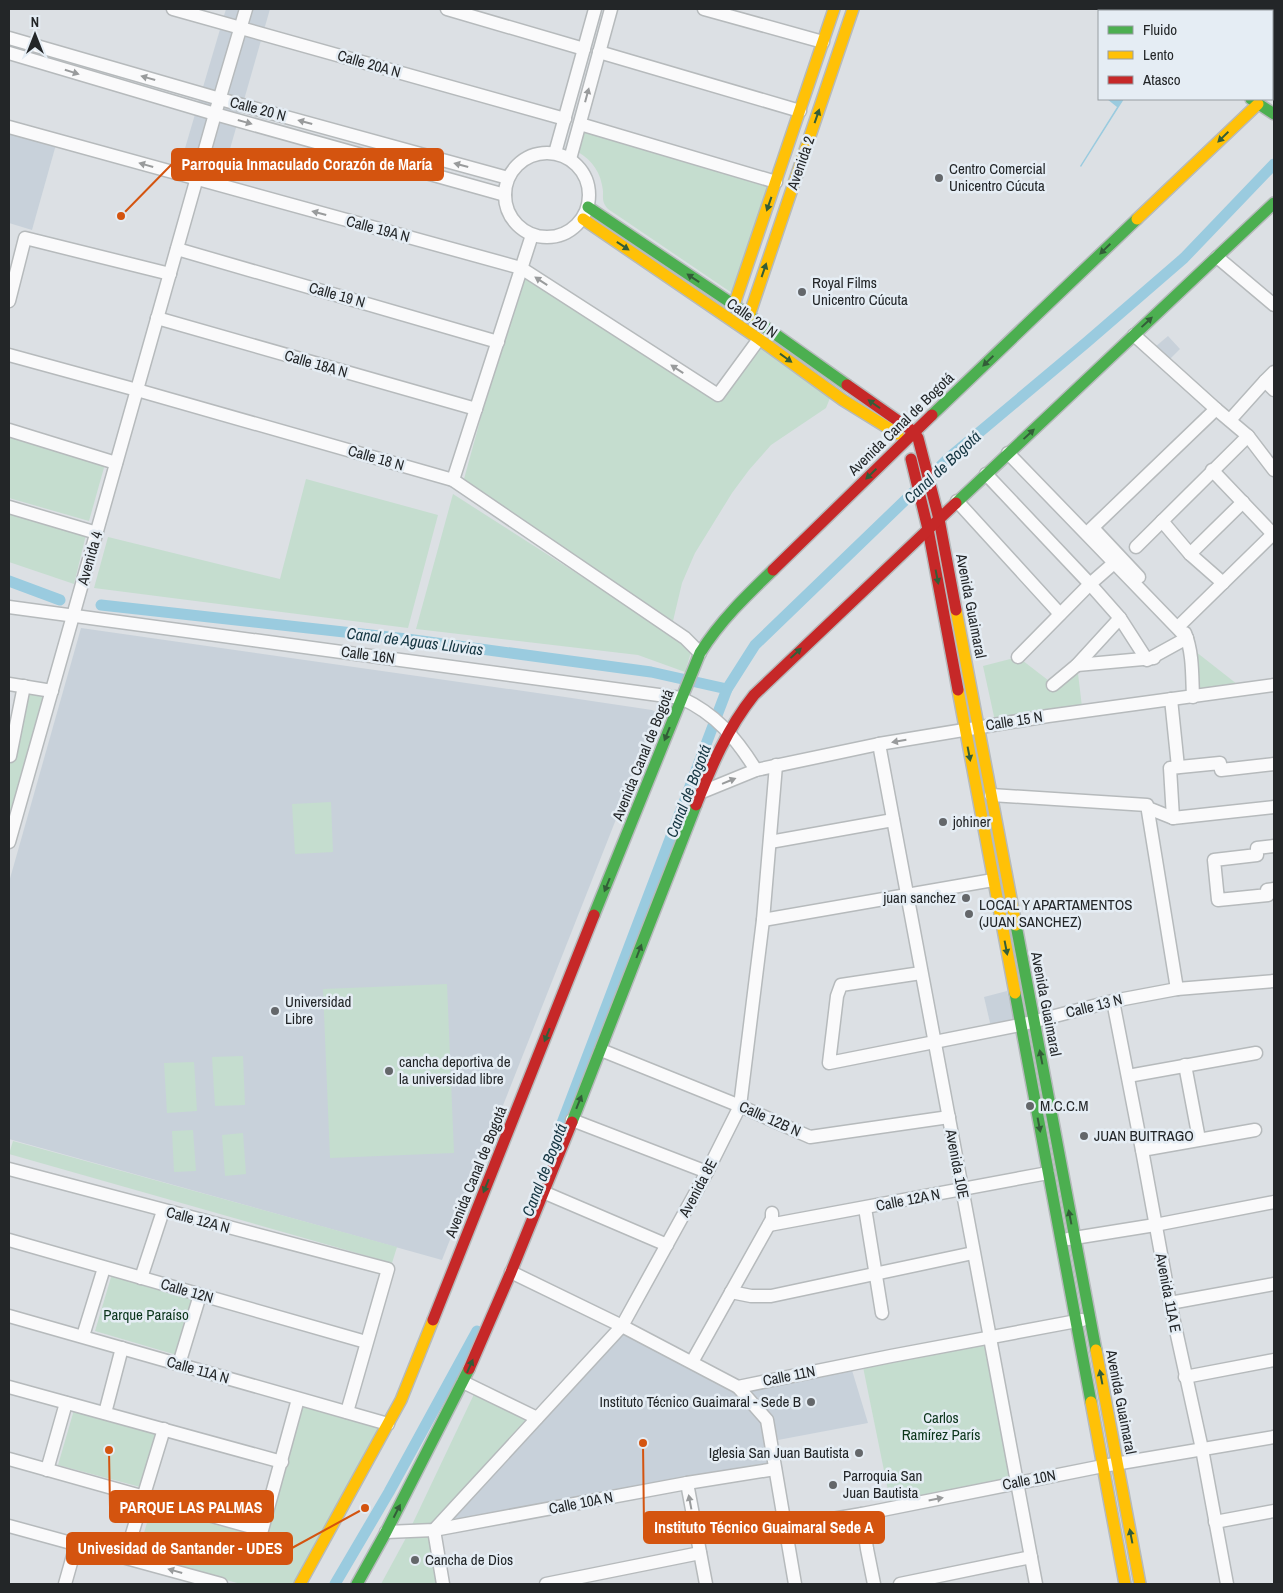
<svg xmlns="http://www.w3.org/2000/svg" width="1283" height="1593" viewBox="0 0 1283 1593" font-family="'Archivo Narrow',sans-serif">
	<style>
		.built { fill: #c8d1da }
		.green { fill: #c5ddcf }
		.water { fill: #9acbdf }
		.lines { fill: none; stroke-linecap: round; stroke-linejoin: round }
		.canal { stroke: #9acbdf; stroke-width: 11 }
		.street-casing { stroke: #b6babc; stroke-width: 15 }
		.fast-casing { stroke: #b6babc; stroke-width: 14 }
		.slow-casing { stroke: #b6babc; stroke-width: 14 }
		.jam-casing { stroke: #b6babc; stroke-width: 14 }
		.street { stroke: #fafafb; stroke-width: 12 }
		.fast { stroke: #4caf50; stroke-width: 11 }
		.slow { stroke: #ffc107; stroke-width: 11 }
		.jam { stroke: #c62828; stroke-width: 11 }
		.oneway { fill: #999b9c }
		.oneway2 { fill: #335d38 }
		.poi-dot { fill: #64676a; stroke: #e5edf4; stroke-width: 2 }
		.labels { text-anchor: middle; stroke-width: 5; stroke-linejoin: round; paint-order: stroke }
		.street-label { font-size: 15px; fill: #232628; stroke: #e5edf4 }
		.poi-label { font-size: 15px; fill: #232628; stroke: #e5edf4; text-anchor: start }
		.park-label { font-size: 15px; fill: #0b351b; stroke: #e5edf4 }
		.water-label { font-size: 16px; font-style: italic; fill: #153642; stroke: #e5edf4 }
		.leader { fill: none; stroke: #d4540f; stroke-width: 2 }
		.callout-dot { fill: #d4540f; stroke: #e5edf4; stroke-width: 2 }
		.callout { fill: #d4540f; stroke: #d4540f; stroke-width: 2 }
		.callout-label { font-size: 16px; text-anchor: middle; font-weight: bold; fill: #fff }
	</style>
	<rect width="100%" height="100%" fill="#dce0e4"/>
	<g class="built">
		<path d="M226,9H270L220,184L178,172Z"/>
		<path d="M9,128L57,141L32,230L9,223Z"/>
		<path d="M1168,336L1180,349L1169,360L1155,347Z"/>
		<path d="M81,628L565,697L652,710L658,713L442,1260L9,1139V882Z"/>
		<path d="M1007,991L1015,1022L991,1027L984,997Z"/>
		<path d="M625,1333L736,1392L760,1421L773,1465L443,1525Z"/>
		<path d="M851,1367L868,1423L778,1440L772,1415L747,1388Z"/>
	</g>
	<g class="green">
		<path d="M581,131L768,187L732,293L608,209C602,202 603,199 603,191C601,173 593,161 578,152V142Z"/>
		<path d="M520,275L718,401L758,343L830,398L826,408L771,445L749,470L732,493L695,553L682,583L673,621L494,504L464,479Z"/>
		<path d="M9,436L105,464L89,521L9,498Z"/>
		<path d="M306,479L438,515L408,628L94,588L108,537L280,579Z"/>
		<path d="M453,494L684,642L692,649L685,672L638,655L416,629Z"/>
		<path d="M9,512L86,535L74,584L9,562Z"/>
		<path d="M1191,648L1242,688L1195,695Z"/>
		<path d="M1018,657L1053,684L1077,665L1082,707L995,721L983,666Z"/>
		<path d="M28,686L48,689L13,812H9V753Z"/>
		<path d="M331,802L333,852L295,854L292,804Z"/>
		<path d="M447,984L454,1153L330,1158L323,989Z"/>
		<path d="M243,1056L245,1105L215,1106L212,1057Z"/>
		<path d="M194,1062L197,1111L167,1113L164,1063Z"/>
		<path d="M193,1130L196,1171L174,1172L172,1131Z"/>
		<path d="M243,1133L246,1174L225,1176L222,1135Z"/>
		<path d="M13,1141L397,1247L392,1263L9,1154Z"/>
		<path d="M112,1274L197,1298L180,1356L95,1331Z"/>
		<path d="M989,1341L1018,1479L891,1505L863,1367Z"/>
		<path d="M476,1390L530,1418L433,1526L410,1529Z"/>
		<path d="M302,1406L379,1428L305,1584H241L137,1556L152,1506L264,1537Z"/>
		<path d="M74,1410L159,1434L144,1488L58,1465Z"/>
		<path d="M431,1534L439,1584H381L407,1536Z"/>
	</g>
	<path class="water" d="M1107,99H1124L1081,167L1080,166L1117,107Z"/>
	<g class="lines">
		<g class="canal">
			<path d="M9,581L60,600"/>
			<path d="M101,605L407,639L651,672L727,689"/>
			<path d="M559,1131L727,689L755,645L951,456L1087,342L1184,258L1274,164"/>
			<path d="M335,1584L389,1492L477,1331"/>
		</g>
		<defs>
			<g id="street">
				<path d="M173,9L565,119"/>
				<path d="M447,9L584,49"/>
				<path d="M704,9L823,42"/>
				<path d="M9,38L220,99L508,178"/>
				<path d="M599,52L800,111"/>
				<path d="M9,53L215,114L505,195"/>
				<path d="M580,124L776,182"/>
				<path d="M9,127L521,268L718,395L759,339"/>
				<circle cx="547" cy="195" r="42"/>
				<path d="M555,153L595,9"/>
				<path d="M570,159L611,9"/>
				<path d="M177,249L498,342"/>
				<path d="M1217,257L1274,305"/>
				<path d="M9,301L25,238L170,274"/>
				<path d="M157,318L476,409"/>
				<path d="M1134,335L1216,409L1248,436L1136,547"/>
				<path d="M9,355L137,390L453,480L685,638L700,653"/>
				<path d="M1274,372L1265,381L1274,390"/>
				<path d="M1230,420L1265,381"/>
				<path d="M9,430L116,463"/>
				<path d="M1248,436L1274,470"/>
				<path d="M1008,453L1187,638L1147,660L1120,618L1090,584"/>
				<path d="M1212,470L1273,534"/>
				<path d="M986,474L1090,584"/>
				<path d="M453,480L532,235"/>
				<path d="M957,501L1060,614"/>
				<path d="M9,507L97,533"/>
				<path d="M1162,521L1190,554L1223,583"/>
				<path d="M1093,528L1139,577"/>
				<path d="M1088,532L1216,409"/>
				<path d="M1190,554L1243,502"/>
				<path d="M9,607L681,698C716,714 736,738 756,770"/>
				<path d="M1181,624L1274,533"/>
				<path d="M1185,633C1193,652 1192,676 1193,697"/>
				<path d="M1018,657L1090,584L1114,563"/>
				<path d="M1077,665L1154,658"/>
				<path d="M9,684L52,691"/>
				<path d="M1053,685L1077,665L1120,618"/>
				<path d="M1171,699L1178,767"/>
				<path d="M879,744L1036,1584"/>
				<path d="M9,755L10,756L24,686"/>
				<path d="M702,792L756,770L879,744L1048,716L1274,685"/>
				<path d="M991,795L1147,805L1177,989"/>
				<path d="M1148,808L1173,818L1274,807"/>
				<path d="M1173,818L1170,768L1220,763L1221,770L1274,764"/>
				<path d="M9,842L215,114L246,9"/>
				<path d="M770,842L893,820"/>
				<path d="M1274,846L1257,848V855L1214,860L1218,900L1268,895L1267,890L1274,889"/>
				<path d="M763,920L993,880"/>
				<path d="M921,973L841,985L837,996L829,1063L1020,1025L1113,1001L1177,989L1274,981"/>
				<path d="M1113,1001L1142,1150L1170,1303L1202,1449L1227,1584"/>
				<path d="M601,1050L740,1106L810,1137L949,1117"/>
				<path d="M1185,1065L1199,1139"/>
				<path d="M1128,1076L1256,1053"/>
				<path d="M572,1120L707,1172"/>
				<path d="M1142,1150L1255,1130"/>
				<path d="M9,1169L388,1269L347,1412"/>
				<path d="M543,1192L667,1245"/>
				<path d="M865,1208L882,1313"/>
				<path d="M769,1225L1048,1173"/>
				<path d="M1068,1239L1155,1225L1274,1202"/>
				<path d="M9,1240L366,1342"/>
				<path d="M511,1272L622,1326L738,1387L891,1356L1082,1320"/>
				<path d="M141,1278L163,1211"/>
				<path d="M731,1292L751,1296H771L973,1253"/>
				<path d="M1170,1303L1274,1284"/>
				<path d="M9,1316L388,1424"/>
				<path d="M83,1336L104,1268"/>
				<path d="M692,1362L772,1219V1213"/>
				<path d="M179,1364L200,1295"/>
				<path d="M1185,1377L1274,1360"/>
				<path d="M463,1382L537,1418"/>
				<path d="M9,1387L282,1462"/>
				<path d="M738,1387L767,1420L795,1584"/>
				<path d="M105,1413L122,1348"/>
				<path d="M9,1459L262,1530L298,1399"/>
				<path d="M47,1470L66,1403"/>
				<path d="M687,1483L706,1584"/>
				<path d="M862,1514L867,1549L874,1584"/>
				<path d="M1215,1522L1274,1511"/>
				<path d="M9,1526L221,1584"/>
				<path d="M785,1527L862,1514L1103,1466L1274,1437"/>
				<path d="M386,1532L434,1530L687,1483L775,1469"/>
				<path d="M125,1557L164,1429"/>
				<path d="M65,1584L76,1545"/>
				<path d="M443,1584L434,1530L622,1326L707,1172L740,1106L763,920L776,765"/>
				<path d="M546,1584L700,1553"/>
				<path d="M900,1584L1031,1557"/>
			</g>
			<g id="fast">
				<path d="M1118,9L1121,11"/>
				<path d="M1154,9L1158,11"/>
				<path d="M1272,87L1274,88"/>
				<path d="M1251,99L1274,114"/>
				<path d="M588,207L734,305L847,385"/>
				<path d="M932,415L1137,219"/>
				<path d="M956,503L1274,203"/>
				<path d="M594,915L700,653C720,621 746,596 773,570"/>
				<path d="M1016,925L1096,1350"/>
				<path d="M1015,993L1091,1402"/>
				<path d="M572,1122L696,805"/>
				<path d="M357,1584L386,1532L469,1369"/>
			</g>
			<g id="slow">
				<path d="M583,219L759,339L843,400L898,434"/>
				<path d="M1137,219L1258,104"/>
				<path d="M734,305L834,9"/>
				<path d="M749,316L853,9"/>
				<path d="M956,610L1016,925"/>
				<path d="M958,690L1015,993"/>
				<path d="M1096,1350L1140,1584"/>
				<path d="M1091,1402L1125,1584"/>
				<path d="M300,1584L401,1400L433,1320"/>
			</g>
			<g id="jam">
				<path d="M847,385L914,432L918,438L939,519L956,610"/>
				<path d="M911,459L928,529L958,690"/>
				<path d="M773,570L932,415"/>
				<path d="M696,805C712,765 727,729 754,695L956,503"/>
				<path d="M433,1320L594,915"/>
				<path d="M469,1369L511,1272L572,1122"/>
			</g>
		</defs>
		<use href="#street" class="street-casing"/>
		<use href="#fast" class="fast-casing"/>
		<use href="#slow" class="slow-casing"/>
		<use href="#jam" class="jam-casing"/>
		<use href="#street" class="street"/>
		<use href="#fast" class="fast"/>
		<use href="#slow" class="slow"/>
		<use href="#jam" class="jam"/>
	</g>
	<defs><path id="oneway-solid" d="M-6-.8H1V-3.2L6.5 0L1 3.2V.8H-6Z" transform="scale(1.25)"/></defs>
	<g class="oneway">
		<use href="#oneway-solid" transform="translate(72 72) rotate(17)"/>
		<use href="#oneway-solid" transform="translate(148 78) rotate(-164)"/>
		<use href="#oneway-solid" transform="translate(587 95) rotate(-75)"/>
		<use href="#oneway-solid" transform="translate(245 122) rotate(16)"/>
		<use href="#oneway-solid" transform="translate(305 122) rotate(-165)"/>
		<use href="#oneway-solid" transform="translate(146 165) rotate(-164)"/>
		<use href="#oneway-solid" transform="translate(461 165) rotate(-165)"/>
		<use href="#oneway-solid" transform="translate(319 213) rotate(-165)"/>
		<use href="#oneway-solid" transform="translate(541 281) rotate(-147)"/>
		<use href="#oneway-solid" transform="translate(677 369) rotate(-147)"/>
		<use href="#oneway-solid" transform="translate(899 741) rotate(170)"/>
		<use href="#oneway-solid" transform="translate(729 781) rotate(-22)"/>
		<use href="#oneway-solid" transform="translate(936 1499) rotate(-11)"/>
		<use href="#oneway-solid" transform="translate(690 1502) rotate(-101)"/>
		<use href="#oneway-solid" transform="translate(175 1571) rotate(-164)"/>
	</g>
	<g class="oneway2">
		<use href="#oneway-solid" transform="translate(817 116) rotate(-71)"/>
		<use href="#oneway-solid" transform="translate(1223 137) rotate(136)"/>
		<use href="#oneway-solid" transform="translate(769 204) rotate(109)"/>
		<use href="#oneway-solid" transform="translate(623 246) rotate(34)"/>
		<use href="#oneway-solid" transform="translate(1105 249) rotate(136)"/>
		<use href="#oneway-solid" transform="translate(764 270) rotate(-71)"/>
		<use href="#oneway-solid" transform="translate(693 278) rotate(-146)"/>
		<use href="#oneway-solid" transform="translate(1147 322) rotate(-43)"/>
		<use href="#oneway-solid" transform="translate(786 358) rotate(36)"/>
		<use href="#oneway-solid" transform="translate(988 361) rotate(136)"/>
		<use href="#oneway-solid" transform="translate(874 404) rotate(-145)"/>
		<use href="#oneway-solid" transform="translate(1029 434) rotate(-43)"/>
		<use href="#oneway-solid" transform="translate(871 474) rotate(136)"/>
		<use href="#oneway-solid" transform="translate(937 577) rotate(79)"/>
		<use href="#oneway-solid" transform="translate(796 653) rotate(-43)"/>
		<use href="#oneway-solid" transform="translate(667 734) rotate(112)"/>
		<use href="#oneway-solid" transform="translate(969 754) rotate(79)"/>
		<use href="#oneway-solid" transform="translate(607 885) rotate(112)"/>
		<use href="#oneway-solid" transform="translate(1006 948) rotate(79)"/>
		<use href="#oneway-solid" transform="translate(639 951) rotate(-69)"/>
		<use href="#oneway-solid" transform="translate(547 1035) rotate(112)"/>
		<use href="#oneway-solid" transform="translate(1041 1057) rotate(-101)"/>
		<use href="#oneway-solid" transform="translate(579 1102) rotate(-68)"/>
		<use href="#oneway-solid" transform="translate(1039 1125) rotate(79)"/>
		<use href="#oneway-solid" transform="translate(486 1186) rotate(112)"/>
		<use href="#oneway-solid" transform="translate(1070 1217) rotate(-101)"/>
		<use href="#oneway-solid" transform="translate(470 1366) rotate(-66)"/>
		<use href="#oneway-solid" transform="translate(1101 1377) rotate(-101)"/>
		<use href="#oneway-solid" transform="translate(397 1511) rotate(-63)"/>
		<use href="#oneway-solid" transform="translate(1131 1536) rotate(-101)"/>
	</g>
	<g class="poi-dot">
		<circle cx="939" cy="178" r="5"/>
		<circle cx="802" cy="292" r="5"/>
		<circle cx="943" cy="822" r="5"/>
		<circle cx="966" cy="898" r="5"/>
		<circle cx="969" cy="914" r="5"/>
		<circle cx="275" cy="1011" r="5"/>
		<circle cx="389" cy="1071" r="5"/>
		<circle cx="1030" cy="1106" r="5"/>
		<circle cx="1084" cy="1136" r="5"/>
		<circle cx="811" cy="1402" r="5"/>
		<circle cx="859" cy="1453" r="5"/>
		<circle cx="833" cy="1485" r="5"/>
		<circle cx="415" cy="1560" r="5"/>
	</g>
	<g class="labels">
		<g class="street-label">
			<text transform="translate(369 64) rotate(16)" y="5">Calle 20A N</text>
			<text transform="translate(258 109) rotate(15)" y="5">Calle 20 N</text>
			<text transform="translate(801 163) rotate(-71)" y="5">Avenida 2</text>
			<text transform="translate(378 229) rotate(15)" y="5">Calle 19A N</text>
			<text transform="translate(337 295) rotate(16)" y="5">Calle 19 N</text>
			<text transform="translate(752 318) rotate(35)" y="5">Calle 20 N</text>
			<text transform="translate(316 364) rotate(16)" y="5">Calle 18A N</text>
			<text transform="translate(901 424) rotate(-44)" y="5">Avenida Canal de Bogotá</text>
			<text transform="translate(376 458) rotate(16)" y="5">Calle 18 N</text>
			<text transform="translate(90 558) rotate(-74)" y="5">Avenida 4</text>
			<text transform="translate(971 606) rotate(79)" y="5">Avenida Guaimaral</text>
			<text transform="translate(368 655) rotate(8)" y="5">Calle 16N</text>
			<text transform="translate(1014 721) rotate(-9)" y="5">Calle 15 N</text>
			<text transform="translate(643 755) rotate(-68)" y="5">Avenida Canal de Bogotá</text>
			<text transform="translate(1046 1004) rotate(79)" y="5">Avenida Guaimaral</text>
			<text transform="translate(1094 1006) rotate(-14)" y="5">Calle 13 N</text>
			<text transform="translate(770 1119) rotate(24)" y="5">Calle 12B N</text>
			<text transform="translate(957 1164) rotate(79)" y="5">Avenida 10E</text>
			<text transform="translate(476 1172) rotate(-68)" y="5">Avenida Canal de Bogotá</text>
			<text transform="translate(698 1188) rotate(-62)" y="5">Avenida 8E</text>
			<text transform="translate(908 1200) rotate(-11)" y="5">Calle 12A N</text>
			<text transform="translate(198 1220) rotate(15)" y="5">Calle 12A N</text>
			<text transform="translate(187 1291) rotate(16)" y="5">Calle 12N</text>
			<text transform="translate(1168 1293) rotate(79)" y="5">Avenida 11A E</text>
			<text transform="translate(198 1370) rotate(16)" y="5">Calle 11A N</text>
			<text transform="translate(789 1376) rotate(-11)" y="5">Calle 11N</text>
			<text transform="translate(1121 1402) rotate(79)" y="5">Avenida Guaimaral</text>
			<text transform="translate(1029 1480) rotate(-11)" y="5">Calle 10N</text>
			<text transform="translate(581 1503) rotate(-11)" y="5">Calle 10A N</text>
		</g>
		<g class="poi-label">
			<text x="949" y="174">Centro Comercial<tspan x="949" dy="17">Unicentro Cúcuta</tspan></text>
			<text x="812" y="288">Royal Films<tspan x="812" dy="17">Unicentro Cúcuta</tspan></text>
			<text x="953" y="827">johiner</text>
			<text x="956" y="903" text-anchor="end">juan sanchez</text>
			<text x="979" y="910">LOCAL Y APARTAMENTOS<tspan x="979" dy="17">(JUAN SANCHEZ)</tspan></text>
			<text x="285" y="1007">Universidad<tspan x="285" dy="17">Libre</tspan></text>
			<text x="399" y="1067">cancha deportiva de<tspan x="399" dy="17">la universidad libre</tspan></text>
			<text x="1040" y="1111">M.C.C.M</text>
			<text x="1094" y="1141">JUAN BUITRAGO</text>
			<text x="801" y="1407" text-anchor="end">Instituto Técnico Guaimaral - Sede B</text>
			<text x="849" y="1458" text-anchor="end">Iglesia San Juan Bautista</text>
			<text x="843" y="1481">Parroquia San<tspan x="843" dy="17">Juan Bautista</tspan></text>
			<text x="425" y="1565">Cancha de Dios</text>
		</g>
		<g class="park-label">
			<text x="146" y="1320">Parque Paraíso</text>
			<text x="941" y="1423">Carlos<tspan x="941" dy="17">Ramírez París</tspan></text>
		</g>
		<g class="water-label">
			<text transform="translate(942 467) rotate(-43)" y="6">Canal de Bogotá</text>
			<text transform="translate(415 641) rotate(7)" y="6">Canal de Aguas Lluvias</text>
			<text transform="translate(688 791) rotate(-69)" y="6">Canal de Bogotá</text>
			<text transform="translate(544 1170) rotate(-69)" y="6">Canal de Bogotá</text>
		</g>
	</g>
	<path class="leader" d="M121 216L172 164M109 1450L110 1507M643 1443L644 1527M365 1508L292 1548"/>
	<g class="callout-dot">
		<circle cx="121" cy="216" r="5"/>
		<circle cx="109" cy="1450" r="5"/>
		<circle cx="643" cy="1443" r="5"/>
		<circle cx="365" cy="1508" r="5"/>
	</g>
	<g class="callout">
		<rect x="172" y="149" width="271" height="31" rx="5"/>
		<rect x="110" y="1491" width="163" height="31" rx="5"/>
		<rect x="644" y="1512" width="240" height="31" rx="5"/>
		<rect x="67" y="1533" width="225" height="31" rx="5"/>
	</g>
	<g class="callout-label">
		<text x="307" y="170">Parroquia Inmaculado Corazón de María</text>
		<text x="191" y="1513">PARQUE LAS PALMAS</text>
		<text x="764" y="1533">Instituto Técnico Guaimaral Sede A</text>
		<text x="180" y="1554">Univesidad de Santander - UDES</text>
	</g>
	<rect width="1283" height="1593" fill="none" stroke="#232628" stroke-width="20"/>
	<rect x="1098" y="10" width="175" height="90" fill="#e5edf4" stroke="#979da2"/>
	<rect x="1108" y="26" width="25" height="8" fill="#4caf50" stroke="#979da2"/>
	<text x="1143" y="35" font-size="15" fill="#232628">Fluido</text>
	<rect x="1108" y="51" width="25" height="8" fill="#ffc107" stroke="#979da2"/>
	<text x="1143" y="60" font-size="15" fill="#232628">Lento</text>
	<rect x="1108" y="76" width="25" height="8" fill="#c62828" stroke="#979da2"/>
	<text x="1143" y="85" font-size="15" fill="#232628">Atasco</text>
	<g transform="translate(35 35)" stroke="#e5edf4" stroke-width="4" paint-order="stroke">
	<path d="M0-4L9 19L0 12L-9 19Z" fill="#232628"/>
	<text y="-8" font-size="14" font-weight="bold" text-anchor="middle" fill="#232628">N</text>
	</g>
</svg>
